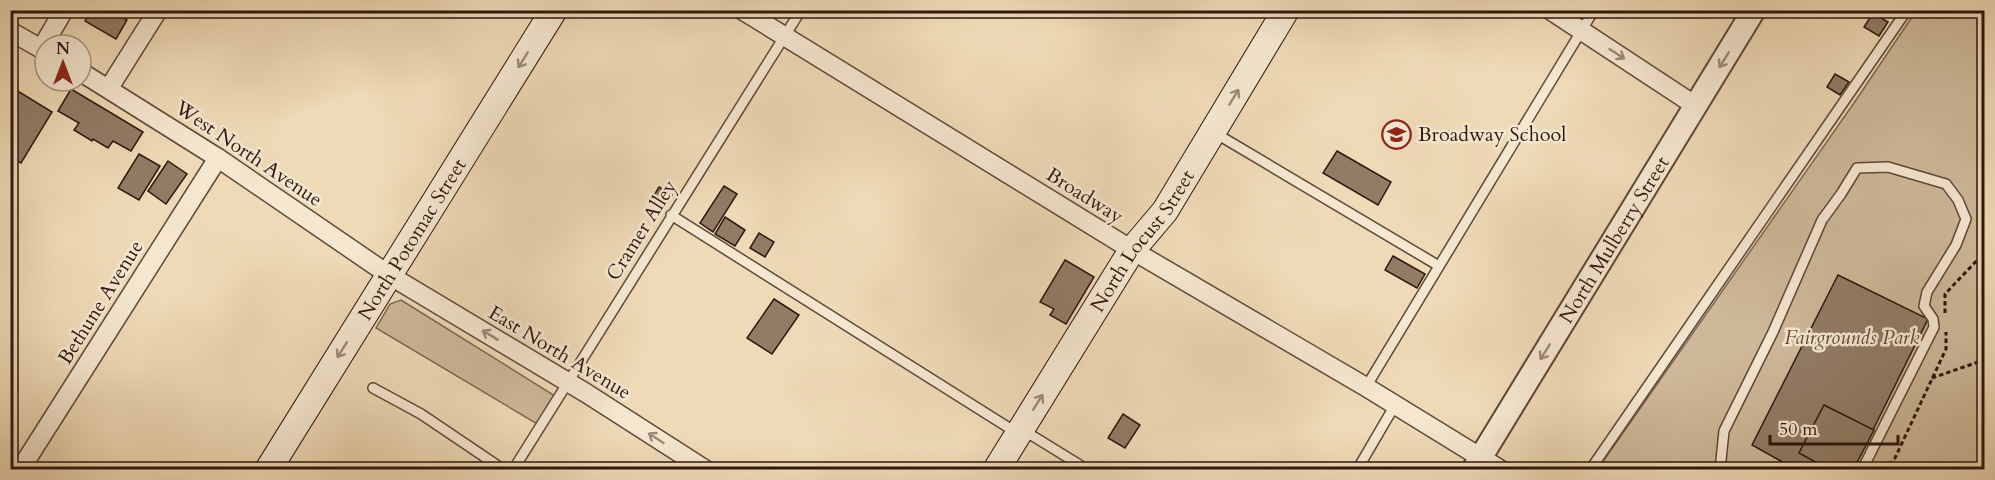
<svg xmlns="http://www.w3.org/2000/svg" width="1995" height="480" viewBox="0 0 1995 480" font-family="Cardo,serif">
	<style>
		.green { fill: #ceb99a; stroke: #7e6854; stroke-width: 1.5 }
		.building { fill: #927c66; stroke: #2e170e; stroke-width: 1.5 }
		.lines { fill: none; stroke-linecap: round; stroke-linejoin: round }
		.service-casing { stroke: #5e4838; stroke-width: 12 }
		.minor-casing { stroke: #5e4838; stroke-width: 21 }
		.tertiary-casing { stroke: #5e4838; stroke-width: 26 }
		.secondary-casing { stroke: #2e170e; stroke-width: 28 }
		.path { stroke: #2e170e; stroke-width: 3; stroke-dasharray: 4.5 3; stroke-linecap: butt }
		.service { stroke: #f5e7d0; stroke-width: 9 }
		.minor { stroke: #f5e7d0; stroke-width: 18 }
		.tertiary { stroke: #f5e7d0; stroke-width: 22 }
		.secondary { stroke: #f5e7d0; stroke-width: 26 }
		.oneway { stroke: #9b8979 }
		.labels { text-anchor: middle; stroke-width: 5; stroke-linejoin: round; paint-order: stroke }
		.poi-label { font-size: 20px; fill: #2e170e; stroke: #f5e7d0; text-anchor: start }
		.street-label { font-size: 20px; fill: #2e170e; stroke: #f5e7d0 }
		.park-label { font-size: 20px; font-style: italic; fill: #5e4838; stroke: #f5e7d0 }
	</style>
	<rect width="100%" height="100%" fill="#efdab7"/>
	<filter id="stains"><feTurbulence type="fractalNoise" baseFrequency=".00333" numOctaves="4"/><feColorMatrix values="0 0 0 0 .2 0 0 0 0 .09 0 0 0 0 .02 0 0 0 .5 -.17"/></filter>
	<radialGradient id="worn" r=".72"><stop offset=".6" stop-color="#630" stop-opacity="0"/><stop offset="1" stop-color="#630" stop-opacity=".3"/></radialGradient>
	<g class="green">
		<path d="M1916,11H1984V469L1597,470L1854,103Z"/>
		<path d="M401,300L555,396L539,425L376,328L390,304Z"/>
	</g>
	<g class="building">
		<path d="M91,10H111L127,20L116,39L85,21Z"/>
		<path d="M1873,13L1888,22L1879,36L1864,27Z"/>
		<path d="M1835,74L1849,82L1840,95L1827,87Z"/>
		<path d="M71,89L143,132L131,151L113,141L108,148L93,139L92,141L74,130L79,123L58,111Z"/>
		<path d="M16,90L52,112L21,163L10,157V100Z"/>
		<path d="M1337,151L1391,182L1378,205L1323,173Z"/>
		<path d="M139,154L160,166L139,200L118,188Z"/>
		<path d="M168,161L187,174L166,204L148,191Z"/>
		<path d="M724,186L737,194L713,232L700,223Z"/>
		<path d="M659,187L672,195L664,209L650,202Z"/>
		<path d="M725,217L745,230L735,246L715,234Z"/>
		<path d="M759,233L774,242L765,257L750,248Z"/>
		<path d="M1393,256L1425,274L1417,288L1385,270Z"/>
		<path d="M1065,260L1094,277L1066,324L1050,315L1054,309L1040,302Z"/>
		<path d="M1838,275L1928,319L1853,470H1797L1752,445Z"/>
		<path d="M774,299L799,315L772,354L747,338Z"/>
		<path d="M1824,405L1874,430L1853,470H1830L1799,453Z"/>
		<path d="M1123,414L1140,425L1125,448L1108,438Z"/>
	</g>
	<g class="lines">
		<defs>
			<g id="service">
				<path d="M1215,133L1439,266"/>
				<path d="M671,215L1017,433"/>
				<path d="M1366,387L1594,10"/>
				<path d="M373,388L421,414L504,470"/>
				<path d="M1023,430L1088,470"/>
				<path d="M513,470L801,10"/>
				<path d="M1357,470L1395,405"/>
				<path d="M1590,470L1907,10"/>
				<path d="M1720,470L1724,431L1773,332L1822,220L1841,194L1857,168L1888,167L1946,184L1958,200L1966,219L1956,245L1927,292L1924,306L1933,319L1934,327L1862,470"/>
			</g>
			<g id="minor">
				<path d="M742,10L1132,250L1366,387L1501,470"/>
				<path d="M1550,10L1696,106"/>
				<path d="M10,31L45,51"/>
				<path d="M41,49L64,10"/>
				<path d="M81,72L218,158L389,275L586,393L706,470"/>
				<path d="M109,88L158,10"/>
				<path d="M20,470L218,158"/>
			</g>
			<g id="tertiary">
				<path id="s1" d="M1473,470L1754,10"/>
			</g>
			<g id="secondary">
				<path id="s2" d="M268,470L554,10"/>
				<path id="s3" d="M996,470L1132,250L1165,211L1286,10"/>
			</g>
		</defs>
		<use href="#service" class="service-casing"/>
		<use href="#minor" class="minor-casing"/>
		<use href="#tertiary" class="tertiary-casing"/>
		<use href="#secondary" class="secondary-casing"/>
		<g class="path">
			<path d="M1945,313V294L1984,253"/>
			<path d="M1932,378L1984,360"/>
			<path d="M1884,470L1895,458L1946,349V332"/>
		</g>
		<use href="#service" class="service"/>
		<use href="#minor" class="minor"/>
		<use href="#tertiary" class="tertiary"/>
		<use href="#secondary" class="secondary"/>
	</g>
	<defs><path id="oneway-shaft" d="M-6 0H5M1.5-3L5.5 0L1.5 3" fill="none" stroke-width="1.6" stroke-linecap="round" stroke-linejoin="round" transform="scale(1.5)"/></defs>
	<g class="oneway">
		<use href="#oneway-shaft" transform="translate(1617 54) rotate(33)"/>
		<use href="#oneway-shaft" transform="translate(523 60) rotate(122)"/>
		<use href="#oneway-shaft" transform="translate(1724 60) rotate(122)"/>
		<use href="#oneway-shaft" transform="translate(1234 97) rotate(-59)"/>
		<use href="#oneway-shaft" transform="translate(490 335) rotate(-149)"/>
		<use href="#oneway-shaft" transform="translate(342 350) rotate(122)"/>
		<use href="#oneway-shaft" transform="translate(1545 352) rotate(122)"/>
		<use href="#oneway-shaft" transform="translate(1038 402) rotate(-58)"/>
		<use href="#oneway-shaft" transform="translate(656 438) rotate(-147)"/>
	</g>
	<defs>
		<symbol id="school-ring" viewBox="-11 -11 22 22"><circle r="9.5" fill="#f5e7d0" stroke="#8f2418" stroke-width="1.5"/><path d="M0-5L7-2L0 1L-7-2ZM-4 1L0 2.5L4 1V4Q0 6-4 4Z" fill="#8f2418"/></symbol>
	</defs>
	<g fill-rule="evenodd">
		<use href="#school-ring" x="1380" y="118" width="33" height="33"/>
	</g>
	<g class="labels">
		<g class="poi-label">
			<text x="1418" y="141">Broadway School</text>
		</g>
		<g class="street-label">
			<text transform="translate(249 153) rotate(34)" y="7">West North Avenue</text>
			<text transform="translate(1085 195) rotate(32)" y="7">Broadway</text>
			<text transform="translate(641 230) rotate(-58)" y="7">Cramer Alley</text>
			<text dy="7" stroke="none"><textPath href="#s2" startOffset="272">North Potomac Street</textPath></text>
			<text dy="7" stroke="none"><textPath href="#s1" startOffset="270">North Mulberry Street</textPath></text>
			<text dy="7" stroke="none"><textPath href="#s3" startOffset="272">North Locust Street</textPath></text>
			<text transform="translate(100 302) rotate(-58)" y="7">Bethune Avenue</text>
			<text transform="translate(560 352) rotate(31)" y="7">East North Avenue</text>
		</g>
		<g class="park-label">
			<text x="1852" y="344">Fairgrounds Park</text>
		</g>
	</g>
	<rect width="1995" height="480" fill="none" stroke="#efdab7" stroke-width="36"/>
	<rect x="12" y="12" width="1971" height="456" fill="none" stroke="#2e170e" stroke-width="3"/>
	<rect x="18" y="18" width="1959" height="444" fill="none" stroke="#2e170e" stroke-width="1.5"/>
	<g transform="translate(63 63)"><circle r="28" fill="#f5e7d0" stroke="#a59482" stroke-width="1.5"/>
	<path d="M0-4.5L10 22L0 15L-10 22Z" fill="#8f2418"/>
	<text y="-9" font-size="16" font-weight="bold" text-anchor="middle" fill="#2e170e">N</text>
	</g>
	<path d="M1770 435v9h128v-9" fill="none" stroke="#2e170e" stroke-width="3"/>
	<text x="1779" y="435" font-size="18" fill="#2e170e" stroke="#f5e7d0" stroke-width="4.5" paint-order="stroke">50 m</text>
	<rect width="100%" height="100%" filter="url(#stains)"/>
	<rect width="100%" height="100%" fill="url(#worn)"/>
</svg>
